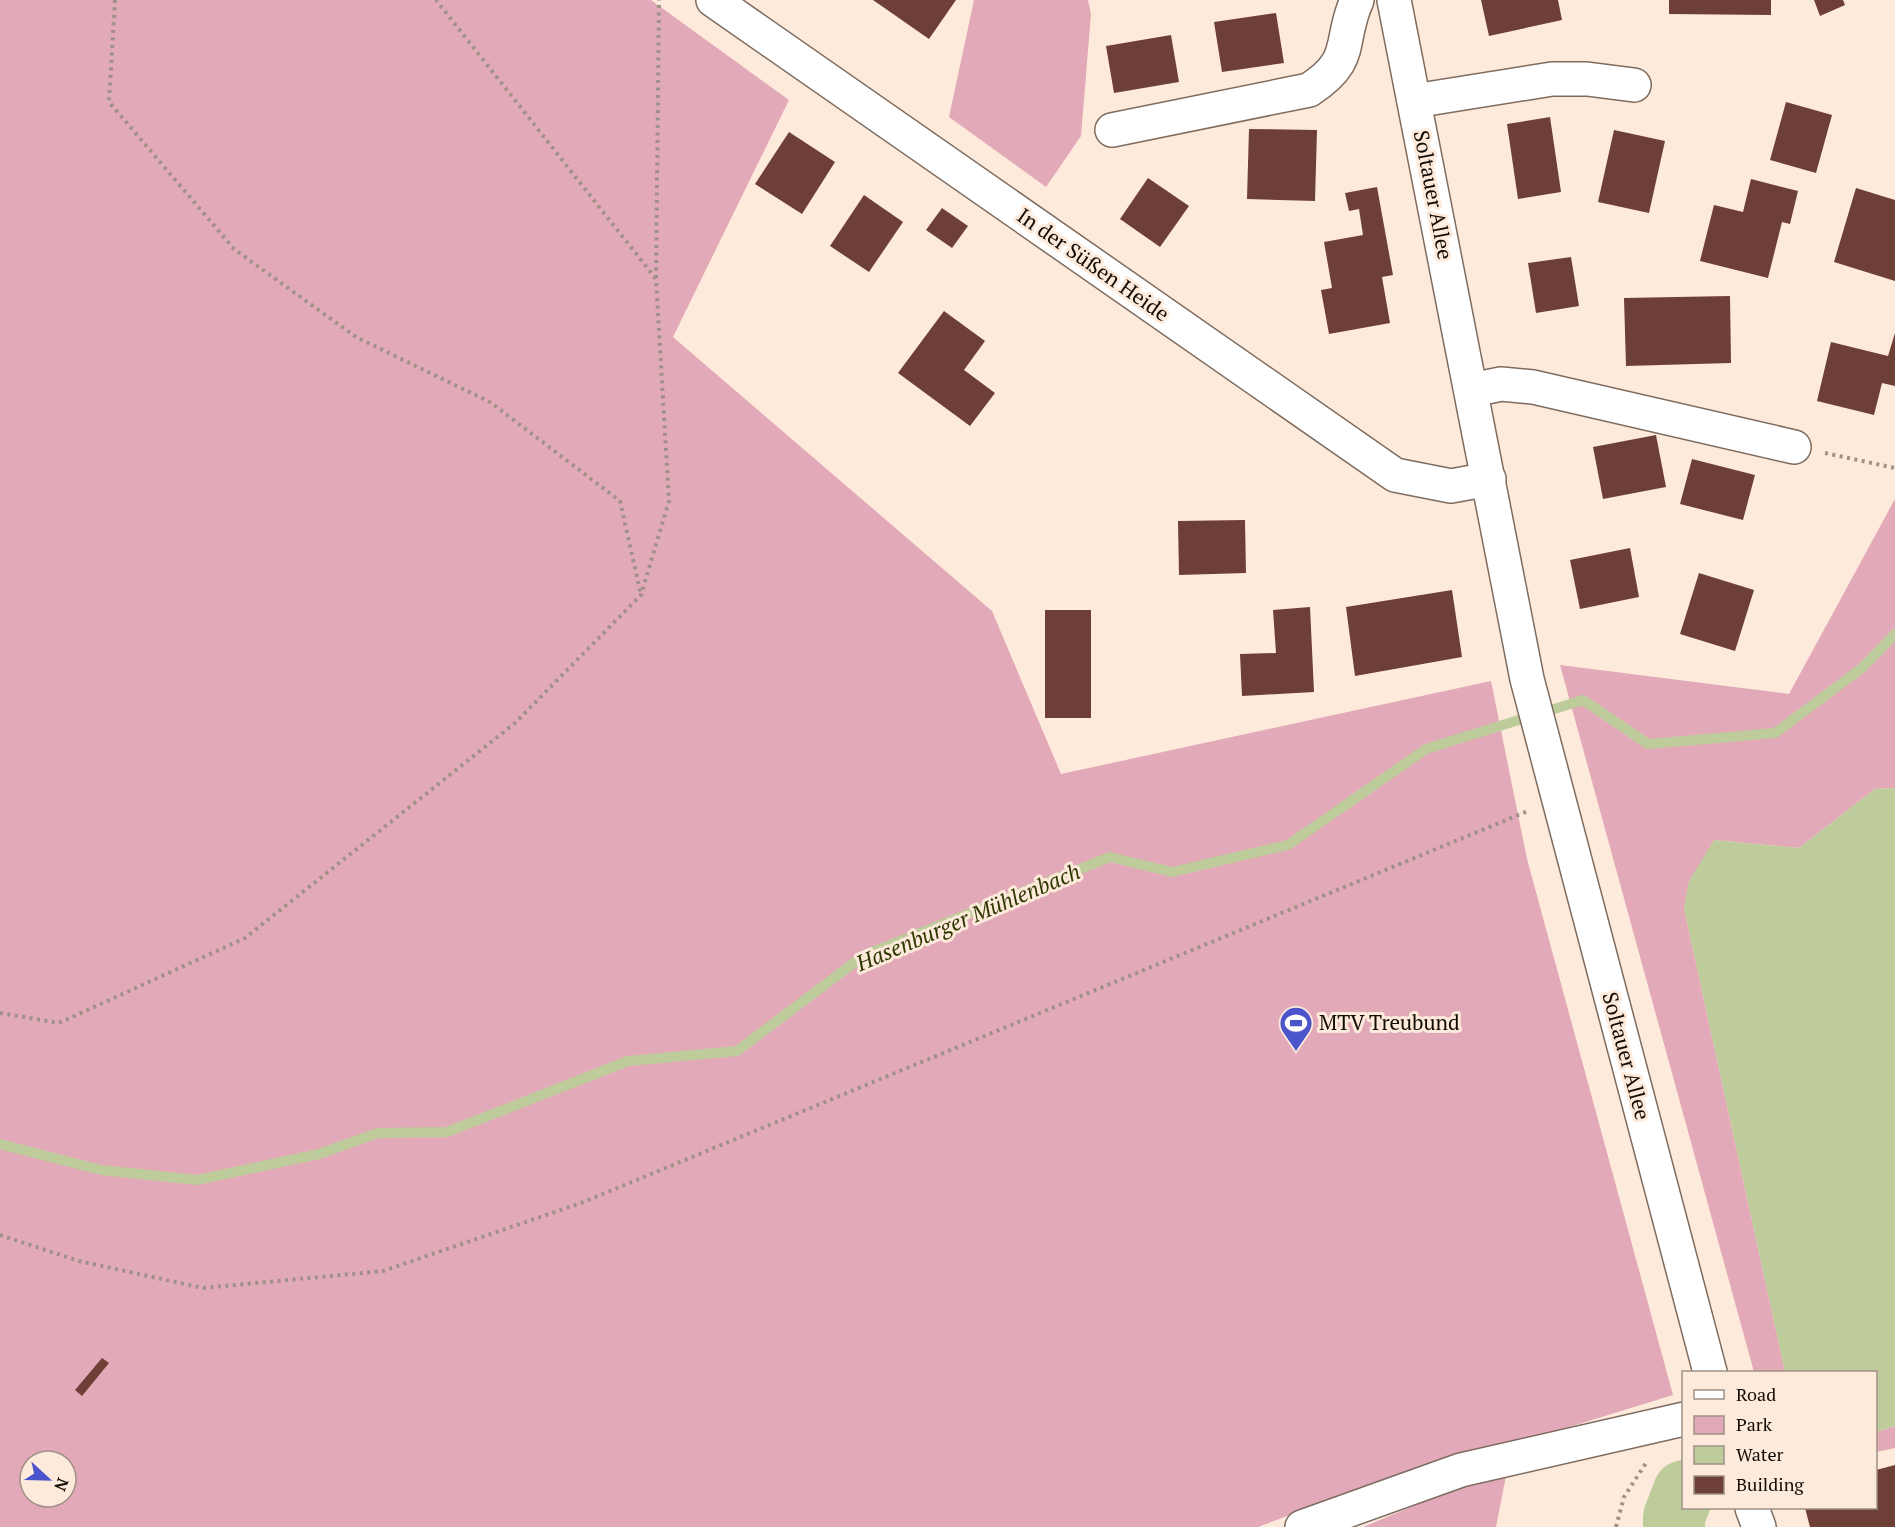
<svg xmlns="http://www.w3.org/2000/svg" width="1895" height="1527" viewBox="0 0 1895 1527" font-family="'PT Serif',serif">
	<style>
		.green { fill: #e2aab8; fill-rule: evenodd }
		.water { fill: #becb9a }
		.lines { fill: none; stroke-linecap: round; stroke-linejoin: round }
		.stream { stroke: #becb9a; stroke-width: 10 }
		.river { stroke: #becb9a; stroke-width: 62 }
		.building { fill: #6e3f36 }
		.minor-casing { stroke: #7d6c5f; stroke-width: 36 }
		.path { stroke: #a09186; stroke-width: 4; stroke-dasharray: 3 4.5; stroke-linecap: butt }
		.minor { stroke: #fff; stroke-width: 33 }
		.labels { text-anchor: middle; stroke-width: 6; stroke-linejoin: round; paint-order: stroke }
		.street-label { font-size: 21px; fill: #110b06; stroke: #feeadb }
		.poi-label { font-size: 21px; fill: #110b06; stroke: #feeadb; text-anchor: start }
		.water-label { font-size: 22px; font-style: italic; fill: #2d3700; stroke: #feeadb }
	</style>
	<rect width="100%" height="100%" fill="#feeadb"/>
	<g class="green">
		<path d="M0,0H651L789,100L673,337L992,611L1061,774L1491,681L1527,859L1673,1395L1319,1504L1258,1527H0ZM30,1461H66V1497H30Z"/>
		<path d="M974,0H1088L1091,14L1081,136L1046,187L949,117Z"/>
		<path d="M1895,499V788L1875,789L1799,848L1714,840L1684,908L1785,1372H1754L1560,665L1789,694Z"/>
		<path d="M1895,1426V1448L1876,1452V1432Z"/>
		<path d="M1506,1476L1496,1527H1363L1464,1485Z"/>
	</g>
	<path class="water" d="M1895,788V1426L1876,1432V1372H1785L1684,908L1689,881L1714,840L1799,848L1875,789Z"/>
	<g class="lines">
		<path class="stream" d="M0,1144L101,1170L197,1180L319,1154L378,1133L447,1132L628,1061L737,1051L863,956L1110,857L1172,872L1288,845L1426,749L1583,700L1648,744L1775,733L1862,668L1895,634"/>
		<path class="river" d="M1674,1527V1517L1684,1491"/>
	</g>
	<g class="building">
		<path d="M873,0H956L929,39Z"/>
		<path d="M1481,0H1558L1562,20L1489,36Z"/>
		<path d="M1669,0H1771V15L1669,14Z"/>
		<path d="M1814,0H1843L1845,5L1820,16Z"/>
		<path d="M1276,13L1284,63L1222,72L1214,22Z"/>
		<path d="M1171,35L1179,82L1114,93L1106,46Z"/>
		<path d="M1786,102L1832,115L1816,173L1770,160Z"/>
		<path d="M1550,117L1561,192L1518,199L1507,124Z"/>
		<path d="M1249,129L1317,130L1315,201L1247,199Z"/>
		<path d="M1614,130L1665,141L1649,213L1598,202Z"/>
		<path d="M789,132L835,162L802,214L755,184Z"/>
		<path d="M1148,178L1189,206L1160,247L1120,219Z"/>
		<path d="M1751,179L1798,191L1790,224L1782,222L1768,278L1700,261L1714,205L1743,212Z"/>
		<path d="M1377,187L1393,275L1382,277L1390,323L1329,334L1321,290L1332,288L1324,242L1363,235L1359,209L1349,211L1345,193Z"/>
		<path d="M1856,188L1895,200V281L1834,262Z"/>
		<path d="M864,195L903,222L869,272L830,246Z"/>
		<path d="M942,208L968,226L952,248L926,230Z"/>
		<path d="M1571,257L1579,306L1536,313L1528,263Z"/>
		<path d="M1730,296L1731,363L1626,366L1624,298Z"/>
		<path d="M944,311L985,341L964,370L995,393L970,426L898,373Z"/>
		<path d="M1895,333V386L1882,383L1874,415L1817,401L1831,342L1888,356Z"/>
		<path d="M1656,435L1666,487L1603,499L1593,447Z"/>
		<path d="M1692,459L1755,475L1743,520L1680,504Z"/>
		<path d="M1245,520L1246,573L1179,575L1178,521Z"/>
		<path d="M1630,548L1639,597L1580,609L1570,560Z"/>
		<path d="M1699,573L1754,590L1735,651L1680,634Z"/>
		<path d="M1452,590L1462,657L1355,676L1346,607Z"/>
		<path d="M1310,607L1314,692L1242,696L1240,654L1276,653L1273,610Z"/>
		<rect x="1045" y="610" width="46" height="108"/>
		<path d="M102,1358L109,1363L82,1396L75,1390Z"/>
		<path d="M1895,1465V1527H1810L1805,1508H1876V1470Z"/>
	</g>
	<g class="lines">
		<defs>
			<g id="minor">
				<path d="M713,0L1395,475L1451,486L1489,479"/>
				<path d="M1394,0L1527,679L1710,1372"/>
				<path d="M1414,101L1552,79H1587L1634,85"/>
				<path d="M1112,130L1309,90C1356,60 1338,42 1357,0"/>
				<path d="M1472,390L1501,384L1533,387L1794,447"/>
				<path d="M1752,1508L1759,1527"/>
				<path d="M1302,1527L1461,1470L1684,1419"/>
			</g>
		</defs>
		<use href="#minor" class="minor-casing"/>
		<g class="path">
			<path d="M115,0L109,102L234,249L356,337L490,402L620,501L641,595"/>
			<path d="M656,278L659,0"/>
			<path d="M1825,453L1895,468"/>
			<path d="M0,1013L59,1023L245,938L515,723L641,595L669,501L656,279L436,0"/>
			<path d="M0,1235L79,1261L203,1288L383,1271L581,1203L1528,811"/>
			<path d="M1616,1527L1624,1497L1646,1463"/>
		</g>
		<use href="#minor" class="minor"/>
	</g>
	<defs>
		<symbol id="stadium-pin" viewBox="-11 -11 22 30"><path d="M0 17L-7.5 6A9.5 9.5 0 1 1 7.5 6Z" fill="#4b55cb" stroke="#feeadb"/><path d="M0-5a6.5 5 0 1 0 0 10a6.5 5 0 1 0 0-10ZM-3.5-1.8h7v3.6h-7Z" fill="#fff"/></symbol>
	</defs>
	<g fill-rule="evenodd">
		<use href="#stadium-pin" x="1277" y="1004" width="38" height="52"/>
	</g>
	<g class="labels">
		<g class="street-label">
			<text transform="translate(1433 195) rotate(79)" y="7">Soltauer Allee</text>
			<text transform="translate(1093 265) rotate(35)" y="7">In der Süßen Heide</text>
			<text transform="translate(1626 1056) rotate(75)" y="7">Soltauer Allee</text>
		</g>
		<g class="poi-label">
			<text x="1319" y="1030">MTV Treubund</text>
		</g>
		<g class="water-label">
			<text transform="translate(968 917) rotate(-23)" y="8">Hasenburger Mühlenbach</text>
		</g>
	</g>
	<rect x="1682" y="1371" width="195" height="138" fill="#feeadb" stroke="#9f9186" stroke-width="1.5"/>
	<rect x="1694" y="1390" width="30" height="9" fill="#ffffff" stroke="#9f9186" stroke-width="1.5"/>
	<text x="1736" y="1401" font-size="18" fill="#110b06">Road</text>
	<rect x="1694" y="1416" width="30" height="18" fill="#e2aab8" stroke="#9f9186" stroke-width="1.5"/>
	<text x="1736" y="1431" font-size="18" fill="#110b06">Park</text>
	<rect x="1694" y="1446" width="30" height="18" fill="#becb9a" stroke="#9f9186" stroke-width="1.5"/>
	<text x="1736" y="1461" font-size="18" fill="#110b06">Water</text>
	<rect x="1694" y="1476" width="30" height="18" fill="#6e3f36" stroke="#9f9186" stroke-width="1.5"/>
	<text x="1736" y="1491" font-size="18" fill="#110b06">Building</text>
	<g transform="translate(48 1479) rotate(112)"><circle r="28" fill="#feeadb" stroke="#9f9186" stroke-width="1.5"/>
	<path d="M0-4.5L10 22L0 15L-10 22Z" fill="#4b55cb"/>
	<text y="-9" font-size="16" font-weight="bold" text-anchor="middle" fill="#110b06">N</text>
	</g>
</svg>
